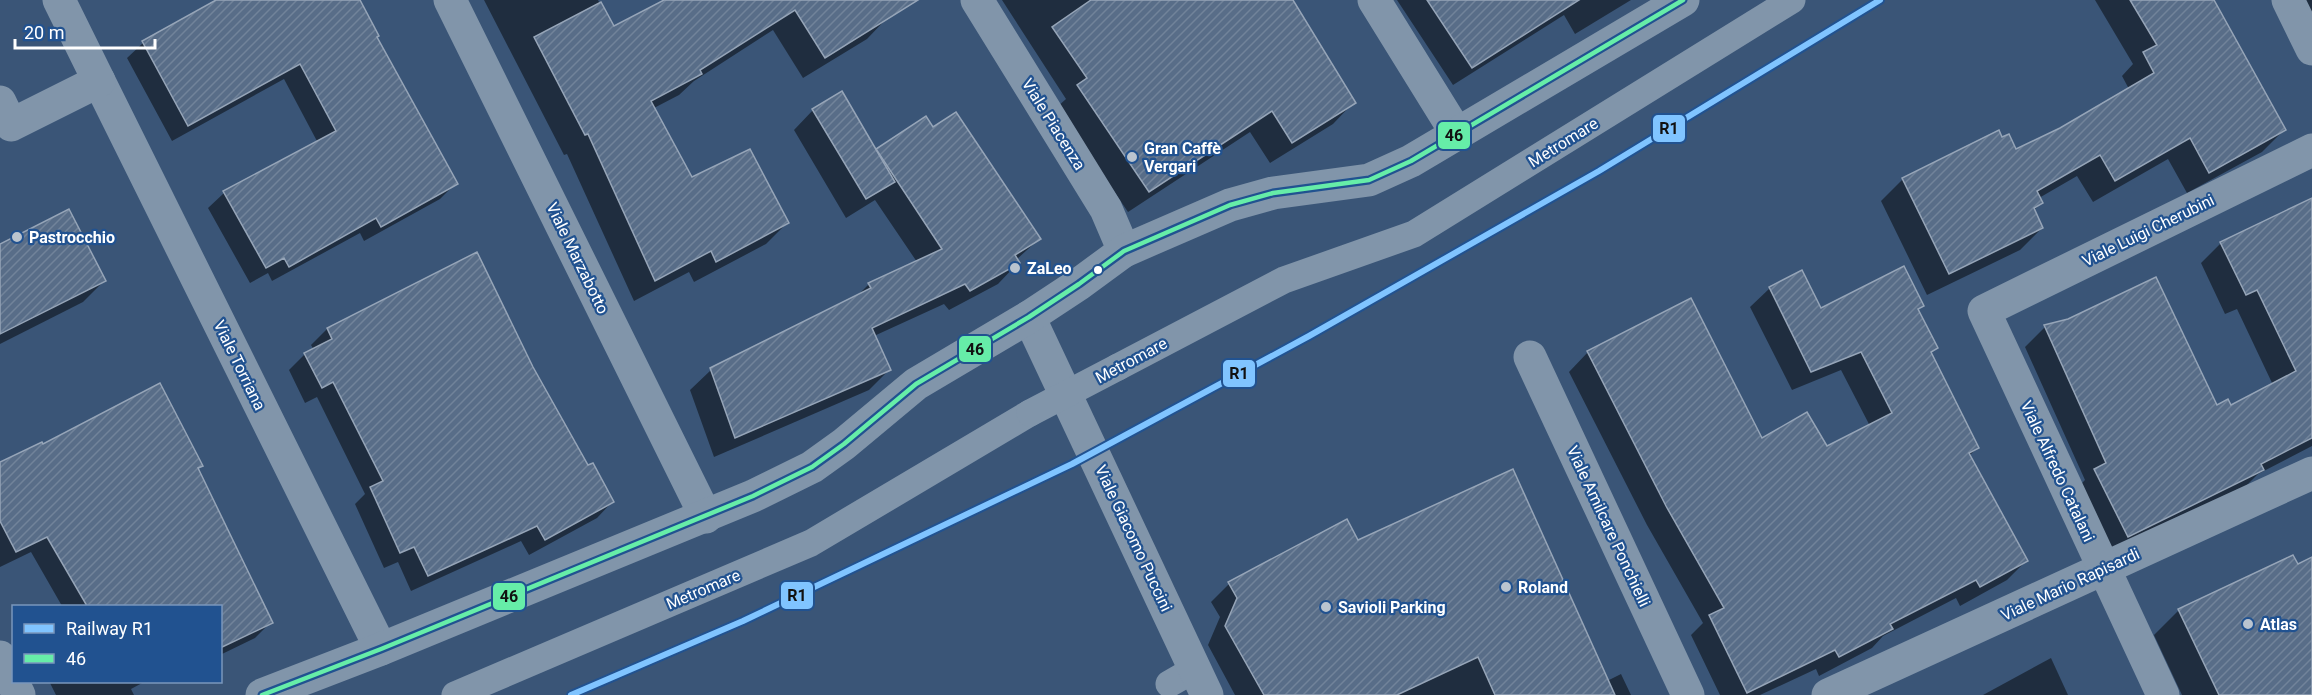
<svg xmlns="http://www.w3.org/2000/svg" width="2312" height="695" viewBox="0 0 2312 695" font-family="Roboto,sans-serif">
	<style>
		.shadow { fill: #0007 }
		.building { fill: url(#building-hatch); stroke: #96a5b8; stroke-width: 1.5 }
		.lines { fill: none; stroke-linecap: round; stroke-linejoin: round }
		.service { stroke: #8195aa; stroke-width: 27 }
		.minor { stroke: #8195aa; stroke-width: 33 }
		.service-bridge { stroke: #8195aa; stroke-width: 27 }
		.bus-1-casing { stroke: #215290; stroke-width: 9 }
		.bus-1 { stroke: #66eda8; stroke-width: 4.5 }
		.rail-1-casing { stroke: #215290; stroke-width: 10 }
		.rail-1 { stroke: #80c4ff; stroke-width: 6 }
		.poi-dot { fill: #bac4cf; stroke: #215290; stroke-width: 2 }
		.bus-dot { fill: #fff; stroke: #215290; stroke-width: 2 }
		.labels { text-anchor: middle; stroke-width: 4.5; stroke-linejoin: round; paint-order: stroke }
		.street-label { font-size: 16px; fill: #fff; stroke: #215290 }
		.poi-label { font-size: 16px; font-weight: bold; fill: #fff; stroke: #215290; text-anchor: start }
		.line-badge { stroke: #215290; stroke-width: 2 }
		.pale-badge-label { font-size: 16px; text-anchor: middle; font-weight: bold; fill: #111 }
	</style>
	<defs>
		<pattern id="building-hatch" width="6" height="6" patternUnits="userSpaceOnUse" patternTransform="scale(1.5)"><rect width="6" height="6" fill="#586d88"/><path d="M-1 1l2-2M0 6l6-6M5 7l2-2" fill="none" stroke="#71839a"/></pattern>
	</defs>
	<rect width="100%" height="100%" fill="#3a5577"/>
	<g class="shadow">
		<path d="M254,0H359L376,37L456,183L440,199L364,241L360,233L272,281L268,273L250,283L208,208L224,193L318,143L284,79L172,141L127,58L143,43L213,4Z"/>
		<path d="M484,0H598L613,28L668,0H877L888,17L867,39L803,78L773,30L694,81L679,95L654,108L691,178L787,223L766,244L694,282L689,272L634,301L567,154L564,155Z"/>
		<path d="M1002,0H1291L1354,102L1333,124L1270,163L1250,132L1128,212L1057,107L1066,99Z"/>
		<path d="M1397,0H1631L1575,34L1564,15L1453,85Z"/>
		<path d="M2095,0H2213L2284,130L2262,152L2187,193L2168,159L2093,202L2077,176L2039,198L2041,203L2034,210L2042,228L2020,250L1927,295L1881,201L1903,179L2001,139L2016,151L2060,130L2129,89L2122,76L2133,64Z"/>
		<path d="M2299,0H2312V26Z"/>
		<path d="M813,110L875,151L925,118L933,129L1039,239L1016,260L1018,263L998,284L949,310L944,304L874,336L889,370L869,390L714,457L690,390L711,370L856,297L869,284L917,262L875,200L846,218L794,130Z"/>
		<path d="M2312,206V446L2258,474L2242,490L2107,556L2075,490L2085,480L2025,347L2045,327L2217,407H2230L2273,385L2237,309L2225,314L2201,263L2221,243Z"/>
		<path d="M0,245L104,281L83,302L0,344Z"/>
		<path d="M477,254L532,367L587,467L612,502L597,518L529,555L521,541L411,591L398,562L384,568L355,504L365,494L317,397L305,403L289,370L305,354L314,350L311,345L327,329Z"/>
		<path d="M1770,288L1820,310L1922,305L1917,310L1936,348L1930,354L1977,448L1969,456L2026,561L2007,580L1960,606L1956,598L1883,636L1872,648L1819,676L1816,669L1760,695H1720L1691,635L1703,623L1647,525L1569,372L1588,352L1761,440L1826,448L1870,426L1841,370L1792,390L1750,307Z"/>
		<path d="M42,446L201,465L197,469L271,622L255,638L220,655V606H62L31,552L0,567V464Z"/>
		<path d="M1357,542L1607,681L1621,674L1631,695H1235L1208,645L1220,617L1211,602L1229,584Z"/>
		<path d="M2312,559V695H2182L2154,635L2179,610Z"/>
		<path d="M2051,658L2068,695H1983Z"/>
		<path d="M52,682H144L131,689L134,695H56L50,683Z"/>
	</g>
	<g class="building">
		<path d="M216,0H360L379,36L377,37L458,184L381,227L376,218L289,267L284,258L266,268L223,191L336,131L300,64L188,126L142,41Z"/>
		<path d="M664,0H918L825,58L795,10L700,70L702,74L651,101L692,177L750,149L789,223L716,262L711,251L655,281L588,134L585,135L534,37L601,2L614,26Z"/>
		<path d="M1091,0H1293L1356,103L1292,143L1272,111L1149,192L1077,85L1087,78L1052,27Z"/>
		<path d="M1427,0H1579L1472,68Z"/>
		<path d="M2130,0H2214L2286,130L2209,173L2190,138L2115,181L2100,155L2037,191L2043,203L2034,208L2043,228L1949,274L1902,178L1999,130L2002,137L2009,134L2016,149L2060,128L2154,73L2143,52L2157,45Z"/>
		<path d="M842,91L895,182L866,199L812,109Z"/>
		<path d="M956,112L1041,239L1015,255L1020,263L970,291L965,284L872,328L891,370L735,438L710,368L871,288L868,283L942,249L876,149L926,116L933,127Z"/>
		<path d="M2312,198V438L2261,464L2264,470L2128,537L2094,469L2106,463L2044,325L2068,319L2156,277L2217,405L2228,399L2231,405L2296,371L2257,290L2246,295L2220,242Z"/>
		<path d="M69,209L106,281L0,334V244Z"/>
		<path d="M477,252L533,367L588,465L593,463L614,502L545,540L537,526L428,576L414,547L400,553L370,487L383,481L333,382L322,388L304,353L332,339L327,328Z"/>
		<path d="M1904,266L1924,306L1918,309L1938,348L1931,352L1979,448L1969,453L2028,561L1980,587L1976,580L1890,624L1893,629L1839,657L1835,650L1747,693L1709,615L1724,608L1666,506L1587,351L1691,298L1762,438L1807,412L1827,446L1892,413L1861,352L1811,372L1769,287L1802,270L1821,308Z"/>
		<path d="M160,383L203,466L198,468L273,623L220,648V606H87L47,537L16,552L0,521V462L42,442L43,444Z"/>
		<path d="M1513,469L1615,695H1495L1478,657L1397,695H1264L1225,626L1237,598L1228,582L1347,519L1358,540Z"/>
		<path d="M2293,555L2298,564L2312,557V695H2219L2178,609Z"/>
	</g>
	<g class="lines">
		<g class="service">
			<path d="M1118,367L1284,280L1414,234L1792,0"/>
			<path d="M1169,684L1195,669"/>
			<path d="M455,695L811,543L1030,413"/>
		</g>
		<g class="minor">
			<path d="M450,0L706,517"/>
			<path d="M977,0L1106,209L1124,251"/>
			<path d="M1374,0L1457,134"/>
			<path d="M2288,0L2312,49"/>
			<path d="M99,81L381,649"/>
			<path d="M0,102L11,125L99,81L59,0"/>
			<path d="M1029,317L1207,695"/>
			<path d="M1530,357L1688,695"/>
			<path d="M0,657L19,695"/>
			<path d="M262,695L381,649L753,496L812,467L844,444L916,384L1029,317L1079,284L1124,251L1230,205L1273,193L1369,180L1411,161L1683,0"/>
			<path d="M1828,695L2312,473"/>
			<path d="M2163,695L1984,311L2312,150"/>
		</g>
		<path class="service-bridge" d="M1030,413L1118,367"/>
		<defs>
			<path id="bus-1" d="M262,695L381,649L753,496L812,467L844,444L916,384L1029,317L1079,284L1124,251L1230,205L1273,193L1369,180L1411,161L1683,0"/>
		</defs>
		<use href="#bus-1" class="bus-1-casing"/>
		<use href="#bus-1" class="bus-1"/>
		<defs>
			<path id="rail-1" d="M571,695L743,621L1072,464L1309,336L1599,171L1880,0"/>
		</defs>
		<use href="#rail-1" class="rail-1-casing"/>
		<use href="#rail-1" class="rail-1"/>
	</g>
	<g class="poi-dot">
		<circle cx="1132" cy="157" r="6"/>
		<circle cx="17" cy="237" r="6"/>
		<circle cx="1015" cy="268" r="6"/>
		<circle cx="1506" cy="587" r="6"/>
		<circle cx="1326" cy="607" r="6"/>
		<circle cx="2248" cy="624" r="6"/>
	</g>
	<circle class="bus-dot" cx="1098" cy="270" r="5"/>
	<g class="labels">
		<g class="street-label">
			<text transform="translate(1054 124) rotate(58)" y="6">Viale Piacenza</text>
			<text transform="translate(1563 142) rotate(-32)" y="6">Metromare</text>
			<text transform="translate(2148 230) rotate(-26)" y="6">Viale Luigi Cherubini</text>
			<text transform="translate(578 258) rotate(64)" y="6">Viale Marzabotto</text>
			<text transform="translate(1131 360) rotate(-28)" y="6">Metromare</text>
			<text transform="translate(240 365) rotate(64)" y="6">Viale Torriana</text>
			<text transform="translate(2058 471) rotate(65)" y="6">Viale Alfredo Catalani</text>
			<text transform="translate(1609 526) rotate(65)" y="6">Viale Amilcare Ponchielli</text>
			<text transform="translate(1134 538) rotate(65)" y="6">Viale Giacomo Puccini</text>
			<text transform="translate(2070 584) rotate(-25)" y="6">Viale Mario Rapisardi</text>
			<text transform="translate(703 589) rotate(-23)" y="6">Metromare</text>
		</g>
		<g class="poi-label">
			<text x="1144" y="154">Gran Caffè<tspan x="1144" dy="18">Vergari</tspan></text>
			<text x="29" y="243">Pastrocchio</text>
			<text x="1027" y="274">ZaLeo</text>
			<text x="1518" y="593">Roland</text>
			<text x="1338" y="613">Savioli Parking</text>
			<text x="2260" y="630">Atlas</text>
		</g>
	</g>
	<g class="line-badge">
		<rect x="1652" y="114" width="34" height="29" rx="6" fill="#80c4ff"/>
		<rect x="1437" y="121" width="34" height="29" rx="6" fill="#66eda8"/>
		<rect x="958" y="335" width="34" height="28" rx="6" fill="#66eda8"/>
		<rect x="1222" y="359" width="34" height="29" rx="6" fill="#80c4ff"/>
		<rect x="780" y="581" width="34" height="29" rx="6" fill="#80c4ff"/>
		<rect x="492" y="582" width="34" height="29" rx="6" fill="#66eda8"/>
	</g>
	<g class="pale-badge-label">
		<text x="1669" y="134">R1</text>
		<text x="1454" y="141">46</text>
		<text x="975" y="355">46</text>
		<text x="1239" y="379">R1</text>
		<text x="797" y="601">R1</text>
		<text x="509" y="602">46</text>
	</g>
	<rect x="12" y="605" width="210" height="78" fill="#215290" stroke="#7a97bc" stroke-width="1.5"/>
	<rect x="24" y="624" width="30" height="9" fill="#80c4ff" stroke="#7a97bc" stroke-width="1.5"/>
	<text x="66" y="635" font-size="18" fill="#ffffff">Railway R1</text>
	<rect x="24" y="654" width="30" height="9" fill="#66eda8" stroke="#7a97bc" stroke-width="1.5"/>
	<text x="66" y="665" font-size="18" fill="#ffffff">46</text>
	<path d="M15 39v9h140v-9" fill="none" stroke="#ffffff" stroke-width="3"/>
	<text x="24" y="39" font-size="18" fill="#ffffff" stroke="#215290" stroke-width="4.5" paint-order="stroke">20 m</text>
</svg>
